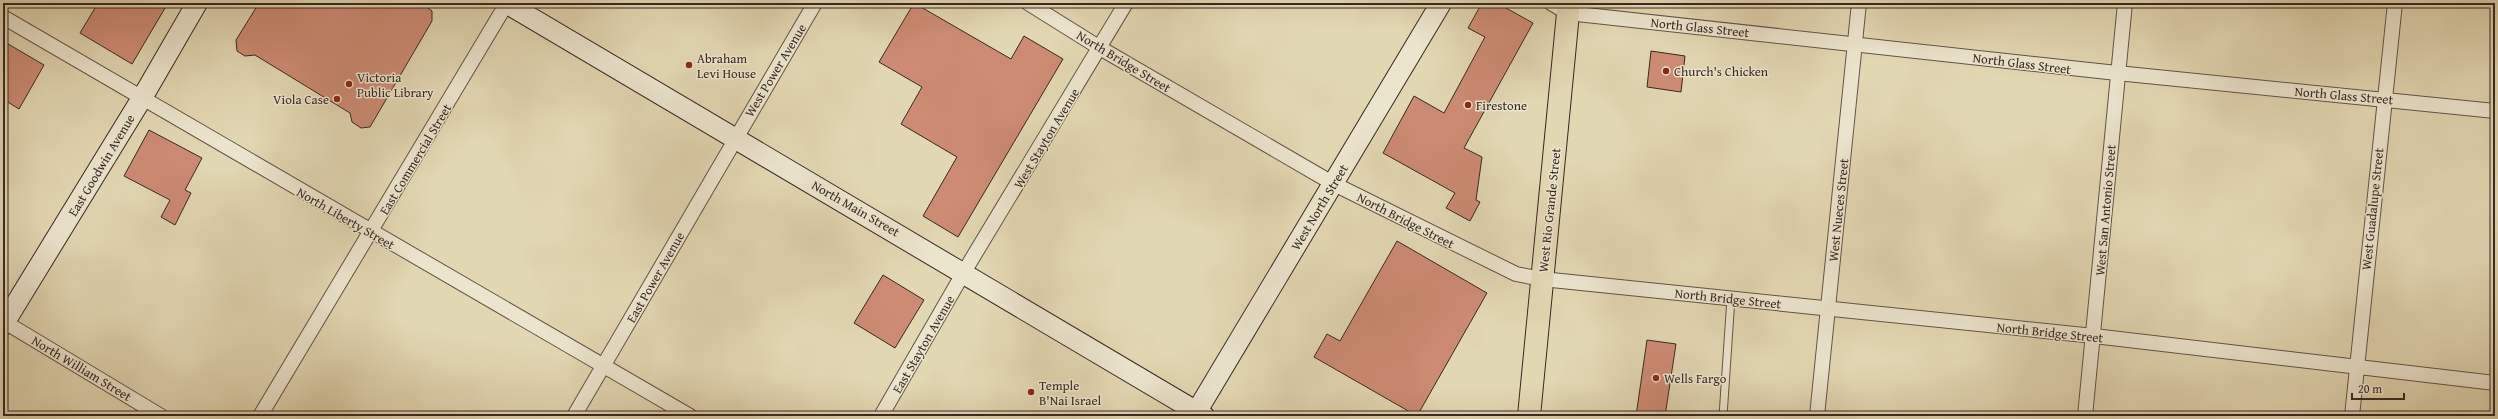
<svg xmlns="http://www.w3.org/2000/svg" width="2498" height="419" viewBox="0 0 2498 419" font-family="'Gentium Book Plus',serif">
	<style>
		.building { fill: #cd8b74; stroke: #382822 }
		.lines { fill: none; stroke-linecap: round; stroke-linejoin: round }
		.lane-casing { stroke: #625446; stroke-width: 9 }
		.street-casing { stroke: #625446; stroke-width: 16 }
		.secondary-casing { stroke: #382822; stroke-width: 22 }
		.primary-casing { stroke: #382822; stroke-width: 24 }
		.lane { stroke: #ece5ce; stroke-width: 7 }
		.street { stroke: #ece5ce; stroke-width: 14 }
		.secondary { stroke: #ece5ce; stroke-width: 20 }
		.primary { stroke: #e2d7b3; stroke-width: 22 }
		.poi-dot { fill: #8f2418; stroke: #ece5ce; stroke-width: 1.5 }
		.labels { text-anchor: middle; stroke-width: 3; stroke-linejoin: round; paint-order: stroke }
		.street-label { font-size: 13px; fill: #382822; stroke: #ece5ce }
		.poi-label { font-size: 13px; fill: #382822; stroke: #ece5ce; text-anchor: start }
	</style>
	<rect width="100%" height="100%" fill="#e2d7b3"/>
	<filter id="stains"><feTurbulence type="fractalNoise" baseFrequency=".005" numOctaves="4"/><feColorMatrix values="0 0 0 0 .2 0 0 0 0 .09 0 0 0 0 .02 0 0 0 .5 -.17"/></filter>
	<radialGradient id="worn" r=".72"><stop offset=".6" stop-color="#630" stop-opacity="0"/><stop offset="1" stop-color="#630" stop-opacity=".3"/></radialGradient>
	<g class="building">
		<path d="M98,3H168L132,64L80,33Z"/>
		<path d="M259,3H410L424,5L432,11V21L370,127L361,128L352,122L350,113L255,55L245,56L237,51L236,40Z"/>
		<path d="M914,3L1011,59L1024,36L1063,59L958,237L923,216L957,157L901,124L922,87L879,62Z"/>
		<path d="M1482,3H1497L1533,23L1464,148L1482,157L1476,200L1480,202L1470,221L1446,208L1455,193L1383,153L1414,96L1444,113L1485,37L1468,28Z"/>
		<path d="M3,41L44,65L19,109L3,99Z"/>
		<path d="M1651,51L1685,56L1681,92L1647,87Z"/>
		<path d="M149,130L202,158L185,190L191,193L175,225L161,217L170,200L124,176Z"/>
		<path d="M1397,241L1487,293L1417,416L1314,357L1327,334L1340,341Z"/>
		<path d="M883,275L924,300L895,348L854,323Z"/>
		<path d="M1647,340L1676,344L1665,416H1636Z"/>
	</g>
	<g class="lines">
		<defs>
			<path id="lane" d="M1723,416L1731,298"/>
			<g id="street">
				<path d="M1028,3L1100,48L1334,184L1516,274L1542,279L2094,336L2495,383"/>
				<path d="M1551,3L1568,13L2117,73L2495,111"/>
				<path d="M3,17L690,416"/>
				<path d="M3,321L161,416"/>
				<path d="M260,416L507,3"/>
				<path d="M574,416L815,3"/>
				<path d="M881,416L964,272L1126,3"/>
				<path d="M1817,416L1859,3"/>
				<path d="M2085,416L2125,3"/>
				<path d="M2352,416L2395,3"/>
			</g>
			<g id="secondary">
				<path d="M506,3L1204,416"/>
				<path d="M3,325L142,98L197,3"/>
				<path d="M1194,416L1441,3"/>
			</g>
			<path id="primary" d="M1529,416L1569,3"/>
		</defs>
		<use href="#lane" class="lane-casing"/>
		<use href="#street" class="street-casing"/>
		<use href="#secondary" class="secondary-casing"/>
		<use href="#primary" class="primary-casing"/>
		<use href="#lane" class="lane"/>
		<use href="#street" class="street"/>
		<use href="#secondary" class="secondary"/>
		<use href="#primary" class="primary"/>
	</g>
	<g class="poi-dot">
		<circle cx="689" cy="65" r="4"/>
		<circle cx="1666" cy="71" r="4"/>
		<circle cx="349" cy="84" r="4"/>
		<circle cx="337" cy="99" r="4"/>
		<circle cx="1468" cy="105" r="4"/>
		<circle cx="1656" cy="378" r="4"/>
		<circle cx="1031" cy="392" r="4"/>
	</g>
	<g class="labels">
		<g class="street-label">
			<text transform="translate(1700 27) rotate(6)" y="5">North Glass Street</text>
			<text transform="translate(1124 61) rotate(31)" y="5">North Bridge Street</text>
			<text transform="translate(2022 63) rotate(7)" y="5">North Glass Street</text>
			<text transform="translate(775 70) rotate(-59)" y="5">West Power Avenue</text>
			<text transform="translate(2344 95) rotate(5)" y="5">North Glass Street</text>
			<text transform="translate(1046 138) rotate(-59)" y="5">West Stayton Avenue</text>
			<text transform="translate(415 159) rotate(-59)" y="5">East Commercial Street</text>
			<text transform="translate(101 165) rotate(-59)" y="5">East Goodwin Avenue</text>
			<text transform="translate(1319 207) rotate(-59)" y="5">West North Street</text>
			<text transform="translate(856 208) rotate(30)" y="5">North Main Street</text>
			<text transform="translate(2372 209) rotate(-84)" y="5">West Guadalupe Street</text>
			<text transform="translate(1549 210) rotate(-84)" y="5">West Rio Grande Street</text>
			<text transform="translate(1838 210) rotate(-84)" y="5">West Nueces Street</text>
			<text transform="translate(2105 210) rotate(-85)" y="5">West San Antonio Street</text>
			<text transform="translate(346 218) rotate(30)" y="5">North Liberty Street</text>
			<text transform="translate(1406 220) rotate(27)" y="5">North Bridge Street</text>
			<text transform="translate(655 277) rotate(-60)" y="5">East Power Avenue</text>
			<text transform="translate(1728 298) rotate(6)" y="5">North Bridge Street</text>
			<text transform="translate(2050 332) rotate(6)" y="5">North Bridge Street</text>
			<text transform="translate(923 344) rotate(-60)" y="5">East Stayton Avenue</text>
			<text transform="translate(82 368) rotate(31)" y="5">North William Street</text>
		</g>
		<g class="poi-label">
			<text x="697" y="63">Abraham<tspan x="697" dy="15">Levi House</tspan></text>
			<text x="1674" y="76">Church's Chicken</text>
			<text x="357" y="82">Victoria<tspan x="357" dy="15">Public Library</tspan></text>
			<text x="329" y="104" text-anchor="end">Viola Case</text>
			<text x="1476" y="110">Firestone</text>
			<text x="1664" y="383">Wells Fargo</text>
			<text x="1039" y="390">Temple<tspan x="1039" dy="15">B'Nai Israel</tspan></text>
		</g>
	</g>
	<rect width="2498" height="419" fill="none" stroke="#e2d7b3" stroke-width="16"/>
	<rect x="4" y="4" width="2490" height="411" fill="none" stroke="#382822" stroke-width="2"/>
	<rect x="8" y="8" width="2482" height="403" fill="none" stroke="#382822"/>
	<path d="M2352 393v6h52v-6" fill="none" stroke="#382822" stroke-width="2"/>
	<text x="2358" y="393" font-size="12" fill="#382822" stroke="#ece5ce" stroke-width="3" paint-order="stroke">20 m</text>
	<rect width="100%" height="100%" filter="url(#stains)"/>
	<rect width="100%" height="100%" fill="url(#worn)"/>
</svg>
